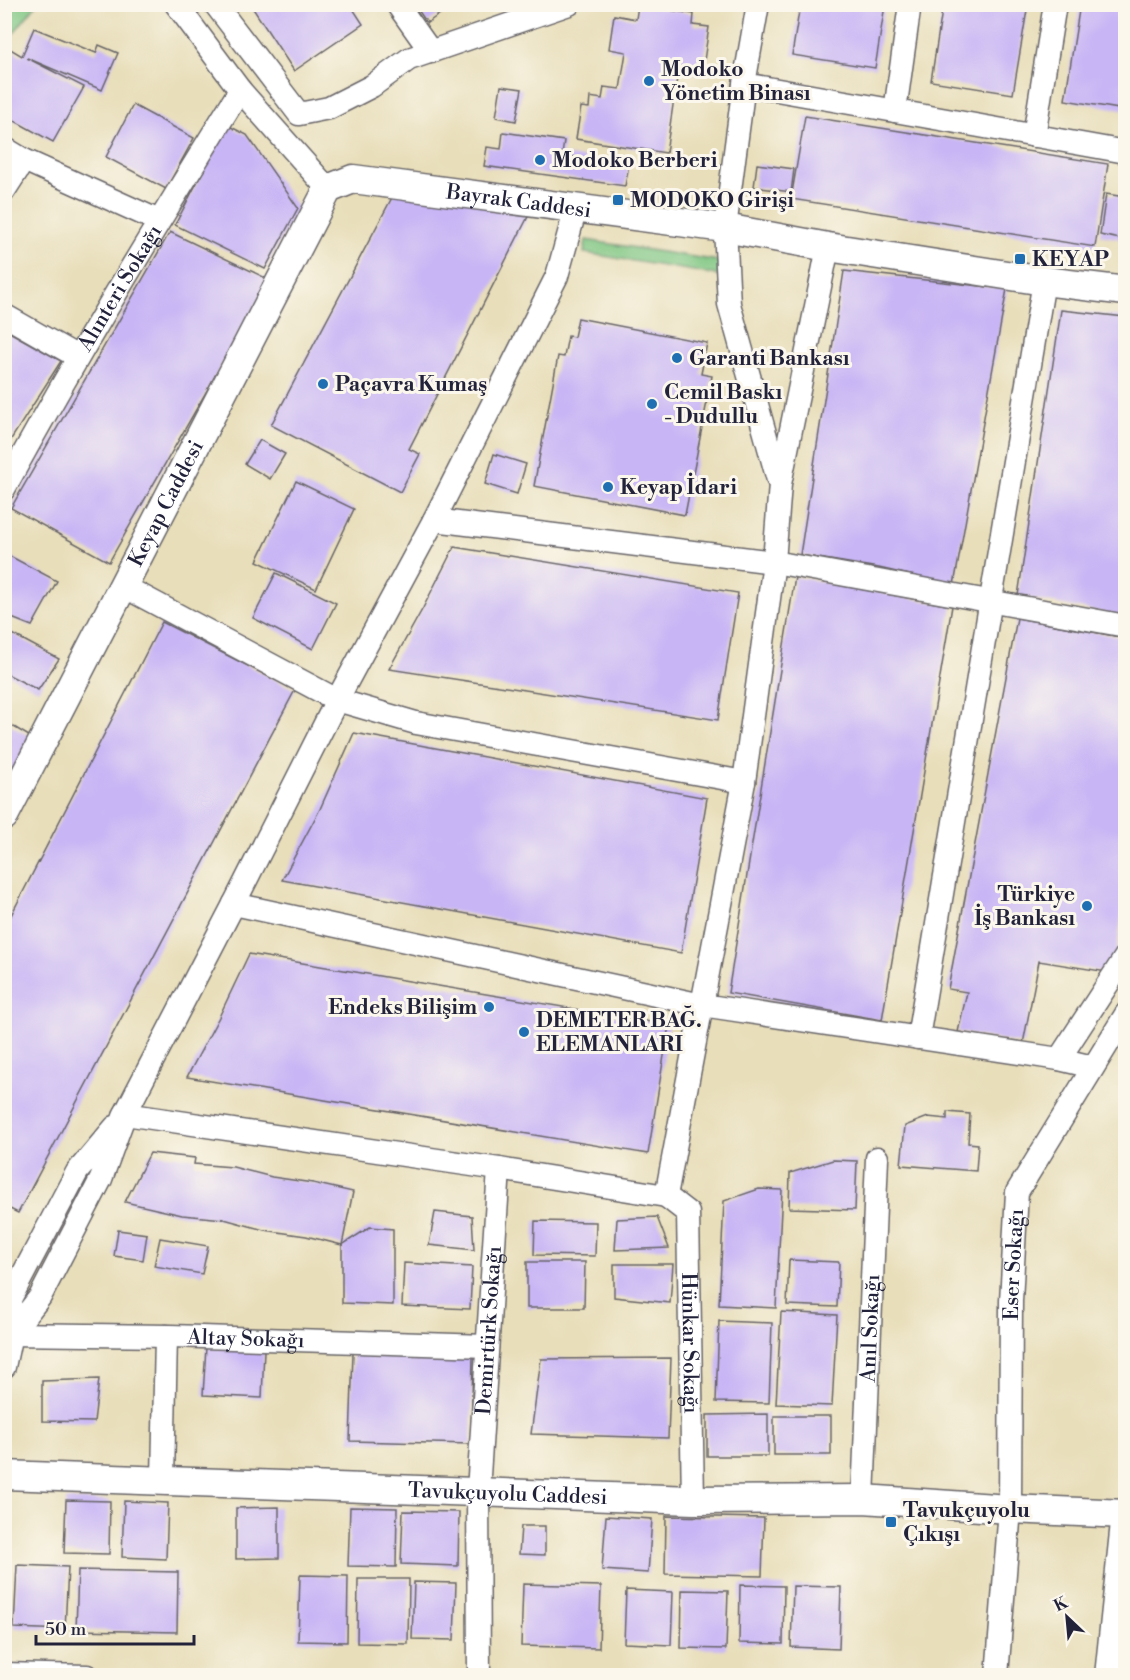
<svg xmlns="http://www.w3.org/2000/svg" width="1130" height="1680" viewBox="0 0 1130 1680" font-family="'Libre Bodoni',serif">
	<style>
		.green { fill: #7fc682; stroke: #50745e; stroke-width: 1.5 }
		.building { fill: #c8b5f5 }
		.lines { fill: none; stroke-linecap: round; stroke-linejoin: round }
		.minor-casing { stroke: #676467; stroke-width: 25 }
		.major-casing { stroke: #676467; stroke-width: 31 }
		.minor { stroke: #fff; stroke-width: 22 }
		.major { stroke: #fff; stroke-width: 28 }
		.poi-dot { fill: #1f6fb2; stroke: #fbf7ec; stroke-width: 2 }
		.labels { text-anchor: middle; stroke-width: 6; stroke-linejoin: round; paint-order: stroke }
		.poi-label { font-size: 21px; font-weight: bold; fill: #22223b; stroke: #fbf7ec; text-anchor: start }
		.street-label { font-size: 21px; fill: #22223b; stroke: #fbf7ec }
	</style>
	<rect width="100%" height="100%" fill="#fbf7ec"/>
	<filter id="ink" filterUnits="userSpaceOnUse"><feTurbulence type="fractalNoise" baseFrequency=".0167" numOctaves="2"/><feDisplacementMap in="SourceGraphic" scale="12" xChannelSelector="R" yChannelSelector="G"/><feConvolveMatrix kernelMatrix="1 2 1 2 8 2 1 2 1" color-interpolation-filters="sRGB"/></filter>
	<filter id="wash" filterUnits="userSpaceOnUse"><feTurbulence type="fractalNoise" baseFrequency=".008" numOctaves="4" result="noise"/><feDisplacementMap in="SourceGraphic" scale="24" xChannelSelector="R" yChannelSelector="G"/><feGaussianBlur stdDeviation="1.35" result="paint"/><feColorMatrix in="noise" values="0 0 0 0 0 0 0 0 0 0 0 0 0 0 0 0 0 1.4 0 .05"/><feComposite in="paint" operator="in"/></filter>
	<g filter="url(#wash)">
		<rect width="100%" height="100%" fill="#e8deba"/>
		<g class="green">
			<path d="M5,4L36,5L8,40L5,38Z"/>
			<path d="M586,240L725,262L723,276L584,253Z"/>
		</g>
		<g id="blocks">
			<g class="building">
				<path d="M250,4H350L363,24L294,71Z"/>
				<path d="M414,4H454L427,23Z"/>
				<path d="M943,4H1028L1013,94L931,81Z"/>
				<path d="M1080,4H1125V110L1065,100Z"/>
				<path d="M638,5L694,14L693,25L709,27L702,74L678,71L666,153L576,139L581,107L589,108L590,97L602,99L604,87L620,89L626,52L609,49L614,15L636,19Z"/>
				<path d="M800,5H885L875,68L792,55Z"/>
				<path d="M34,28L96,53L99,45L118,53L102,90L27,58L84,87L53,142L4,115V45L22,56Z"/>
				<path d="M501,86L522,89L516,121L496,117Z"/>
				<path d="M133,105L194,138L166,189L106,157Z"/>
				<path d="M805,116L1108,164L1095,247L791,199Z"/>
				<path d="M227,125L247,135L298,208L265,269L175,225Z"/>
				<path d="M503,132L564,141L562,155L629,165L625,186L484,166L487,147L501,149Z"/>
				<path d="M757,164L794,169L791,192L754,187Z"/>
				<path d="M395,192L533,207L409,449L420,454L400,492L271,425Z"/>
				<path d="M1106,194L1125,197V240L1100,235Z"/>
				<path d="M170,232L270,280L109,562L11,508Z"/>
				<path d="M844,271L1007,289L954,585L879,568L800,555Z"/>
				<path d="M1061,310L1125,317V617L1018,596Z"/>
				<path d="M578,318L707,343L701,374L712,376L685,515L534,486L558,356L564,357L568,336L574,337Z"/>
				<path d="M4,329L61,361L10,441L4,437Z"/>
				<path d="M260,440L285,454L270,479L245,464Z"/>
				<path d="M494,454L526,464L517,494L485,484Z"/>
				<path d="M296,481L354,509L316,589L257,561Z"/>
				<path d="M454,547L738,593L718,720L389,669L423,608Z"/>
				<path d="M4,553L57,581L32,626L4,615Z"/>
				<path d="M276,573L336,603L313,649L253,618Z"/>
				<path d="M795,577L952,606L882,1020L728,993Z"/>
				<path d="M1017,618L1125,638V892L1113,973L1039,961L1023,1044L958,1032L967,992L948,989Z"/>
				<path d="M162,622L295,690L18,1213L4,1206V929Z"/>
				<path d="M5,630L59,659L38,690L5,673Z"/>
				<path d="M4,721L34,739L4,789Z"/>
				<path d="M354,733L707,798L681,953L282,880L320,809Z"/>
				<path d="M249,954L669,1025L648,1154L187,1077L219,1017Z"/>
				<path d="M947,1112L970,1114L968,1143L978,1144L976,1171L901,1165L905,1126L928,1117L947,1119Z"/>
				<path d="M150,1153L195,1158L194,1164L233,1167L272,1177L313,1183L353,1192L342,1245L306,1236L264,1230L224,1219L182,1215L125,1202Z"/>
				<path d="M833,1160L857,1161L855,1210L789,1208L790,1173Z"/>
				<path d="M759,1189L782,1190L776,1308L719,1305L724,1201Z"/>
				<path d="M435,1212L472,1216L474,1250L429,1245Z"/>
				<path d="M657,1217L669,1248L615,1250L617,1219Z"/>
				<path d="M535,1221L596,1222L595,1256L534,1255Z"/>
				<path d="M370,1227L393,1229V1305L342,1303V1245Z"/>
				<path d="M118,1230L147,1234L143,1260L114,1256Z"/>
				<path d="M160,1238L208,1246L202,1274L154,1266Z"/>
				<path d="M789,1260L839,1262L837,1307L787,1305Z"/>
				<path d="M527,1262H585L584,1308H527Z"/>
				<path d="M404,1263L472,1267L470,1309L402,1306Z"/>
				<path d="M614,1264H673L670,1303L614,1297Z"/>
				<path d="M781,1312L837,1315L832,1406L776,1404Z"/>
				<path d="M719,1321L772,1323L769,1403L716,1402Z"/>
				<path d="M206,1347L264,1350L262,1398L203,1395Z"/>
				<path d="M353,1353L473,1355L471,1444L350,1441Z"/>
				<path d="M671,1358L668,1438L531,1434L541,1359Z"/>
				<path d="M99,1379L94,1422L42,1421V1381Z"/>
				<path d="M768,1414V1456H707V1415Z"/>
				<rect x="774" y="1416" width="57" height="39"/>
				<path d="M66,1500L110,1501L109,1554L64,1553Z"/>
				<path d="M124,1501L168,1503L166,1559L122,1557Z"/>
				<path d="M279,1507V1558L236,1559V1508Z"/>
				<path d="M350,1507L397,1508L396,1567L348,1566Z"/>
				<path d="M403,1511L459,1512L458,1566L401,1564Z"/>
				<path d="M606,1516L652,1519L648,1573L602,1570Z"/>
				<path d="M666,1516L764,1518L762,1576L665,1574Z"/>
				<path d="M521,1526H545V1555L519,1554Z"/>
				<path d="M17,1565L68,1567L65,1630L14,1628Z"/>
				<path d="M78,1570L178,1572L177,1632L76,1630Z"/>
				<path d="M300,1575L348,1576L347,1642L298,1641Z"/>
				<path d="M358,1579H409L408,1644L357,1643Z"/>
				<path d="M414,1582L456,1583L454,1640L412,1639Z"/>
				<path d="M523,1584L601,1586L599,1648L521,1646Z"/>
				<path d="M740,1585L784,1586L783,1644L739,1643Z"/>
				<path d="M793,1586L841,1587L839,1649L791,1647Z"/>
				<path d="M626,1590L673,1592L671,1645L624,1643Z"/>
				<path d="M682,1590L728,1591L726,1649L681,1648Z"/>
			</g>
		</g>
	</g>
	<g filter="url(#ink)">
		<use href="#blocks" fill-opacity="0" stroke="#676467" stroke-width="1.5"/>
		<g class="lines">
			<defs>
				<g id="minor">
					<path d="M176,4L240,90L328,189"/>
					<path d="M215,4L299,114L329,108L372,86L409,59L569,4"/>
					<path d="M397,4L431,52"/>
					<path d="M758,4L744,84L725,228L729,304L778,480"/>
					<path d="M744,84L1126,152"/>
					<path d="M895,111L910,4"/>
					<path d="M1034,136L1055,4"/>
					<path d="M4,148L24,160L159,221"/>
					<path d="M4,191L24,160"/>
					<path d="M4,315L78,357"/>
					<path id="s1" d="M4,489C78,353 159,221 240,90"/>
					<path d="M434,520L774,562L1126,626"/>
					<path d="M123,586L337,700L416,723L744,782"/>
					<path d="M234,904L702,1005L1059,1059L1093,1067"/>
					<path d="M918,1038L1044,281"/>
					<path d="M1059,1059L1126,956"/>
					<path d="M125,1114L499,1169L666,1196L744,782L774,562L780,484L828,247"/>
					<path id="s2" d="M666,1196L688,1213L693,1500"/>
					<path id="s3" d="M4,1334L171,1336L487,1346"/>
					<path d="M11,1334L40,1297L101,1179L125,1114L234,904L337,700L434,520L557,276L576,208"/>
					<path d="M4,1367L11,1334L10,1299L77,1172L115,1127"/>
					<path d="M163,1479L166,1336"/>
					<path id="s4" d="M863,1499L877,1158"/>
					<path d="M4,1674L87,1676"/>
					<path id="s5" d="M479,1676L478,1491L499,1169"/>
					<path id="s6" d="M997,1676L1010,1509L1011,1301L1017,1192L1126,1014"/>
				</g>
				<g id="major">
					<path id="s7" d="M4,816L328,189L353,179L725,228L828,247L1044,281L1126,291"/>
					<path id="s8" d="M4,1475L693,1500L863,1499L1010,1509L1126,1514"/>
					<path d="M1109,1676L1126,1513"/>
				</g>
			</defs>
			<use href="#minor" class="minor-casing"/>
			<use href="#major" class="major-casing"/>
			<use href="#minor" class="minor"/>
			<use href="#major" class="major"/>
		</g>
	</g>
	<g class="poi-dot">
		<circle cx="649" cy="81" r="6"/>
		<circle cx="540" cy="160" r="6"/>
		<rect x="612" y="194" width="12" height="12" rx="3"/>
		<rect x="1014" y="253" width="12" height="12" rx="3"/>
		<circle cx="677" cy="358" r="6"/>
		<circle cx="323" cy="384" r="6"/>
		<circle cx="652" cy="404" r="6"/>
		<circle cx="608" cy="487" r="6"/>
		<circle cx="1087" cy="906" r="6"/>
		<circle cx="489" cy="1007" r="6"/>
		<circle cx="524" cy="1032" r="6"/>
		<rect x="885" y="1516" width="12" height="12" rx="3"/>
	</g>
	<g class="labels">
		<g class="poi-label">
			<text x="661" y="76">Modoko<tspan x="661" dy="24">Yönetim Binası</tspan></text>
			<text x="552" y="167">Modoko Berberi</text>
			<text x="630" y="207">MODOKO Girişi</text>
			<text x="1032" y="266">KEYAP</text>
			<text x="689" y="365">Garanti Bankası</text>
			<text x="335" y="391">Paçavra Kumaş</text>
			<text x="664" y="399">Cemil Baskı<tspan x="664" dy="24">- Dudullu</tspan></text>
			<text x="620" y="494">Keyap İdari</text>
			<text x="1075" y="901" text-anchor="end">Türkiye<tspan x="1075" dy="24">İş Bankası</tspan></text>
			<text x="477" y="1014" text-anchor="end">Endeks Bilişim</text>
			<text x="536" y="1027">DEMETER BAĞ.<tspan x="536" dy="24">ELEMANLARI</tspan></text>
			<text x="903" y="1517">Tavukçuyolu<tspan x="903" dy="24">Çıkışı</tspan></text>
		</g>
		<g class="street-label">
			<text dy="7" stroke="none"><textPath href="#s7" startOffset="900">Bayrak Caddesi</textPath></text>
			<text dy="7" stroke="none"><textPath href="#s1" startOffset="232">Alınteri Sokağı</textPath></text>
			<text dy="7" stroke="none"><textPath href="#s7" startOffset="352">Keyap Caddesi</textPath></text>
			<text dy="7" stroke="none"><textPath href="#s6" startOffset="412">Eser Sokağı</textPath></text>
			<text dy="7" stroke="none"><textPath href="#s4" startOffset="171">Anıl Sokağı</textPath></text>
			<text dy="7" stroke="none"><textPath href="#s5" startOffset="346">Demirtürk Sokağı</textPath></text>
			<text dy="7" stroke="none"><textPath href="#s3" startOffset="242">Altay Sokağı</textPath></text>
			<text dy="7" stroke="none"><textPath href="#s2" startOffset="158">Hünkar Sokağı</textPath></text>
			<text dy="7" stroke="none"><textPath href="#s8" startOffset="504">Tavukçuyolu Caddesi</textPath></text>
		</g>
	</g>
	<rect width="1130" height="1680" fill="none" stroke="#fbf7ec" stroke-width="24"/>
	<g transform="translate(1067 1617) rotate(334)" stroke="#fbf7ec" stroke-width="4.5" paint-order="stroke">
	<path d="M0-4.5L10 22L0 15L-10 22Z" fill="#22223b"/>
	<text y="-9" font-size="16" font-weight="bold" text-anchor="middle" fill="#22223b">K</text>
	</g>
	<path d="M36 1635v9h158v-9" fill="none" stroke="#22223b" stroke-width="3"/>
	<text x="45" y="1635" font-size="18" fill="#22223b" stroke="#fbf7ec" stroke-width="4.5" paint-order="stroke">50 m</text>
</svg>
